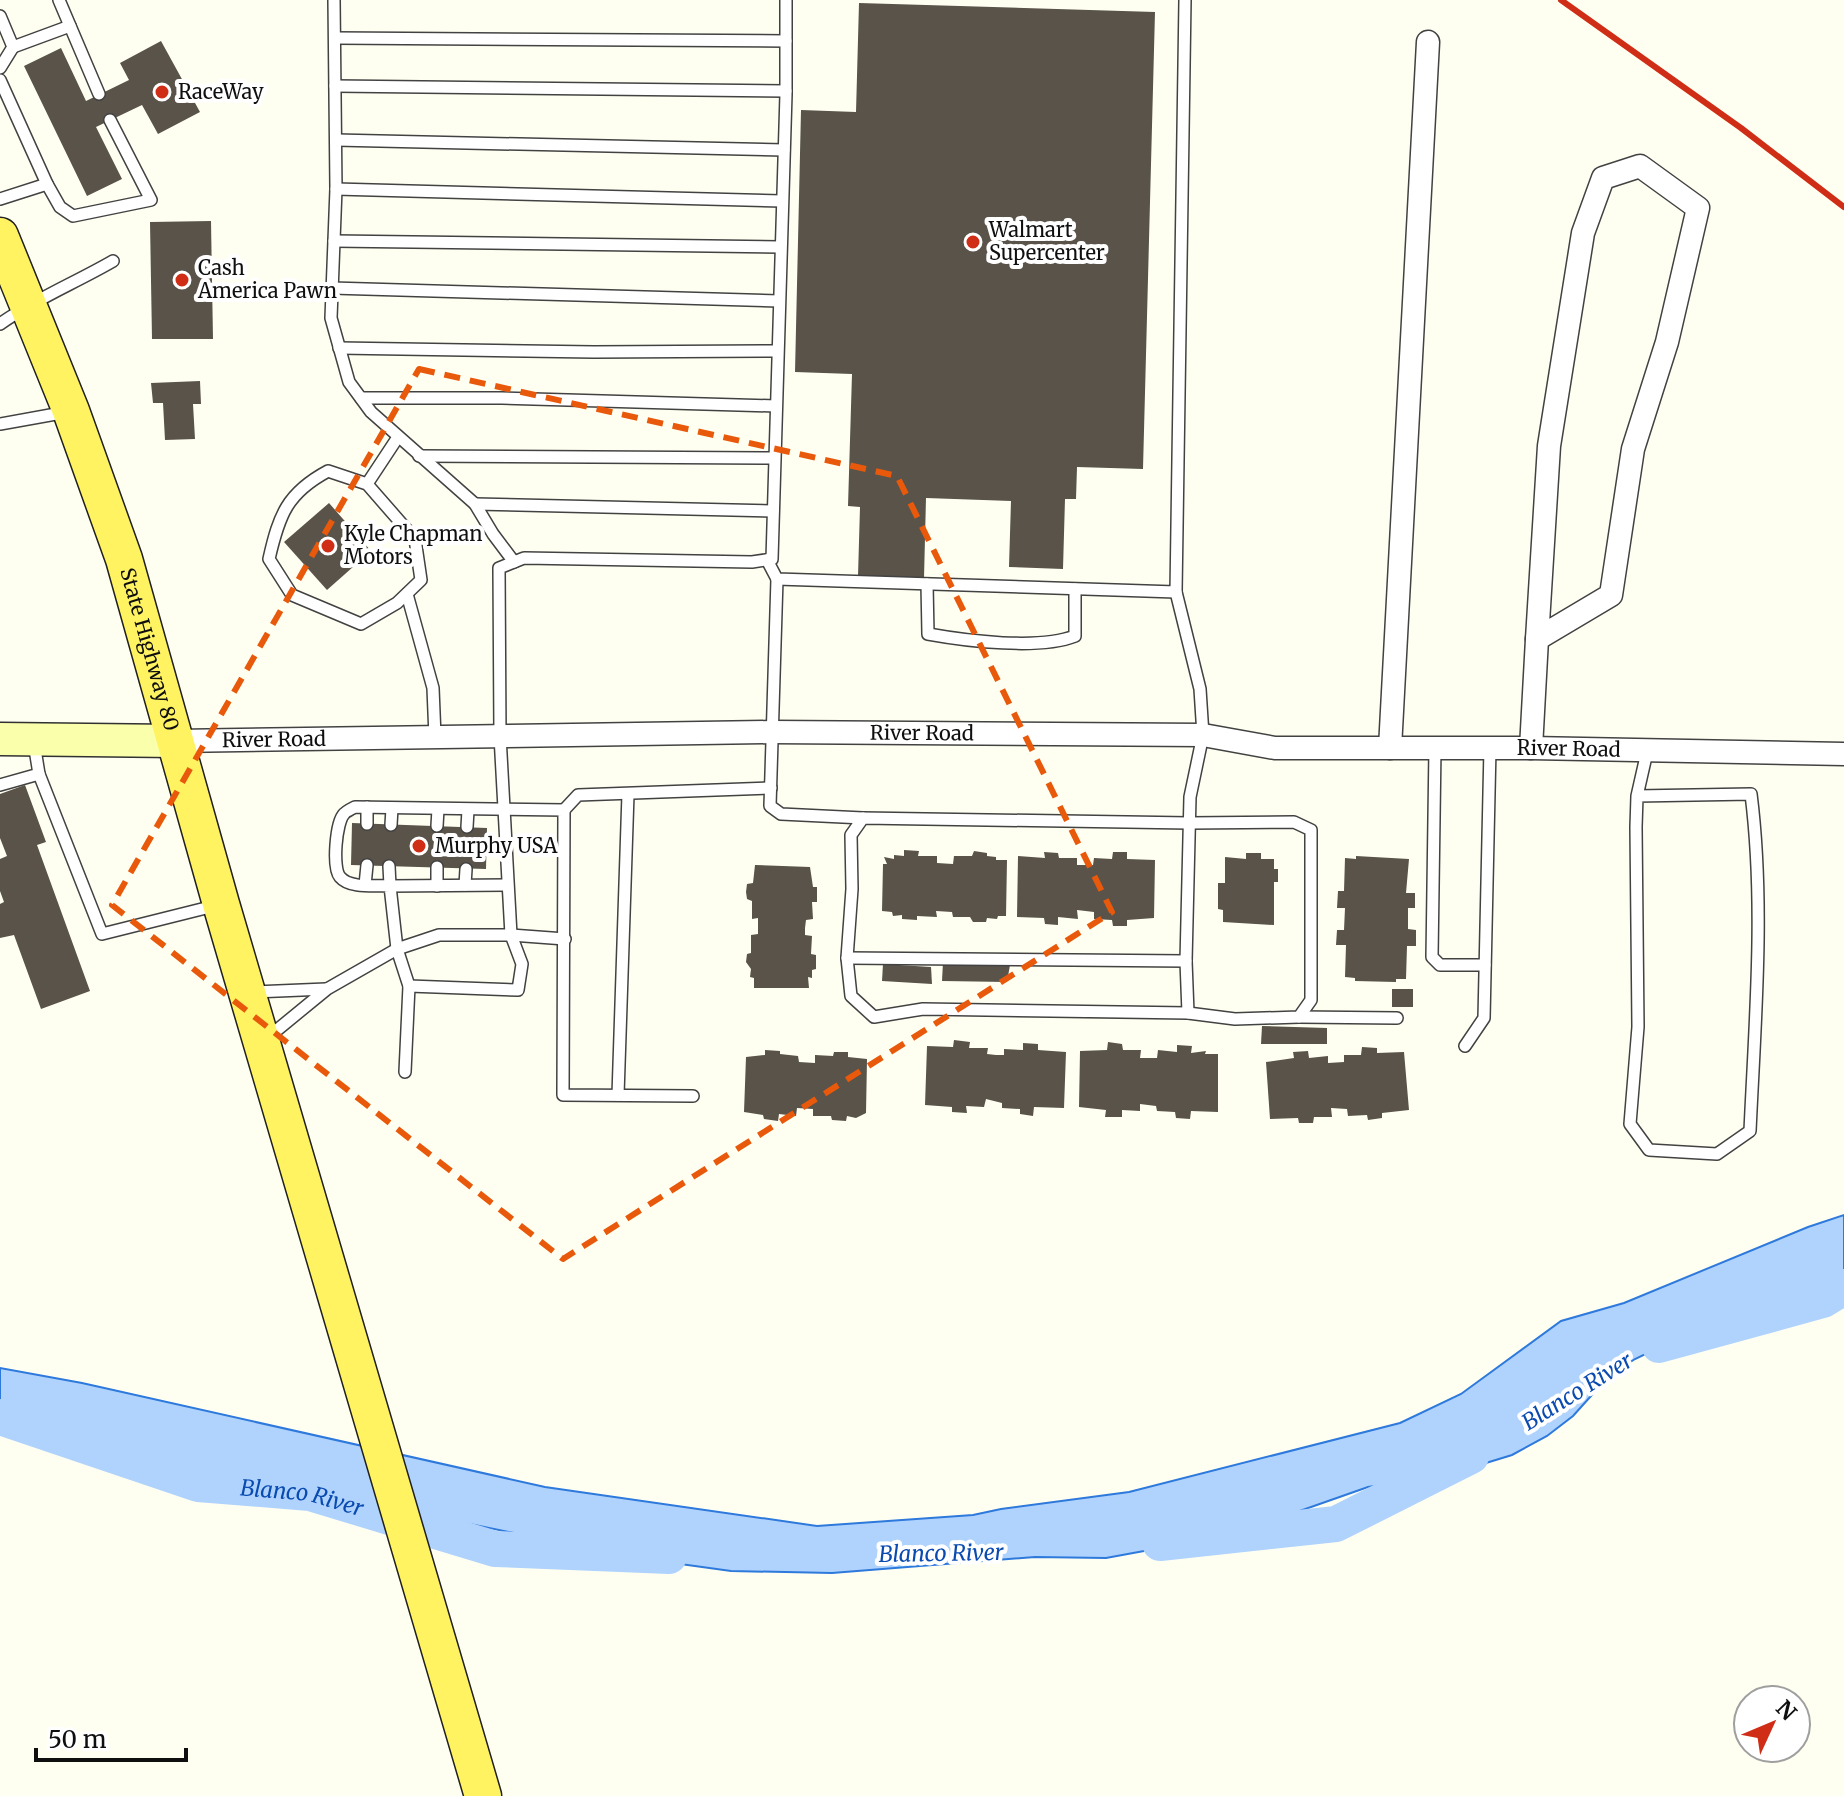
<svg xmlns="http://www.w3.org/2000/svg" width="1844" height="1796" viewBox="0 0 1844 1796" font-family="Merriweather,serif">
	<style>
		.water { fill: #b0d3fd; stroke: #2e79dc; stroke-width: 2 }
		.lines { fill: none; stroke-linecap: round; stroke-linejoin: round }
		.river { stroke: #b0d3fd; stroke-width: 36 }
		.building { fill: #59534a }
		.lane-casing { stroke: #424242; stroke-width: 14 }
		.street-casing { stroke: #424242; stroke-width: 25 }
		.secondary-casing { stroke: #313131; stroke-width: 35 }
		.primary-casing { stroke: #202020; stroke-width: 39 }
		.lane { stroke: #fff; stroke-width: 11 }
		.street { stroke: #fff; stroke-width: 22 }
		.secondary { stroke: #faffac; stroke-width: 32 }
		.primary { stroke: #fff361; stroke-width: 36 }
		.rail { stroke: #d02d17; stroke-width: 6 }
		.marked { fill: none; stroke: #e8590c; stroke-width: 6; stroke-dasharray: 16 10; stroke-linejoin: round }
		.poi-dot { fill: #d02d17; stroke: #fff; stroke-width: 3 }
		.labels { text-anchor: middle; stroke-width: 8; stroke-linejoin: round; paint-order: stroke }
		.poi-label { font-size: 20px; fill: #0f0f0f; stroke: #fff; text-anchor: start }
		.street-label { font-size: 20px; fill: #0f0f0f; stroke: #fff }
		.water-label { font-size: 22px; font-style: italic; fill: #094bb0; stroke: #fff }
	</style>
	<rect width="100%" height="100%" fill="#fffff1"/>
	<path class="water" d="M1844,1215V1289L1808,1299L1660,1347L1635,1359L1609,1376L1573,1416L1547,1436L1512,1455L1450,1474L1368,1487L1294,1513L1193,1542L1106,1558L1035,1557L832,1573L731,1571L637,1558L268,1483L186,1473L0,1427V1368L82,1383L545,1487L817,1526L973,1515L1001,1509L1129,1492L1400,1423L1461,1394L1561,1321L1624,1303L1808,1227Z"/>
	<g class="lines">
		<g class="river">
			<path d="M1659,1345L1823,1300L1844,1287"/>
			<path id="s1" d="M0,1417L198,1484L310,1493L495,1549L669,1556"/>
			<path d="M1160,1543L1336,1524L1471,1456"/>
		</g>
	</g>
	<g class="building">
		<path d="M859,3L1155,12L1143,469L1077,467L1076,499H1065L1063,569L1009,567L1011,501L926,498L924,578L858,576L860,507L848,506L852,374L795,372L801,110L856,112Z"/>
		<path d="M161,41L200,112L158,134L142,105L96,127L122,179L87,196L24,66L61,48L86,101L129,80L120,63Z"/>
		<path d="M211,221L213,339H152L150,222Z"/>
		<path d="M200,381L201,404H193L195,439L165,440L163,403H153L151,383Z"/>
		<path d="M329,503L371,551L327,590L284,542Z"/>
		<path d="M25,785L46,842L37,845L90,991L41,1009L14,935L0,938V904L4,902L0,891V859L7,856L0,838V794Z"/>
		<path d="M352,823L487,828L486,869L351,865Z"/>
		<path d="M904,850L919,851L918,856H937V863L953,864L954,856H972L974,851L987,853V856L996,857V860H1007L1006,916H998L997,919L987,918L986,922H973L970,917H953L952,912L936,911L937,917L917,916V920L902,919V915L893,916L892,912L882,911L883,864H887L884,857L894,859V855L904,856Z"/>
		<path d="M1044,852L1058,853L1059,858H1077V865H1093L1094,858L1112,859L1113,852H1127V859L1155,860L1154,918L1127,920V926H1113L1112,920L1094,919V912L1077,910L1078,919L1058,917V925L1045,924L1044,918L1017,917L1018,856L1045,858Z"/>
		<path d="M1246,853H1261V859H1274V869H1278V882H1274V925L1223,922V910L1218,909V883H1225V857L1246,859Z"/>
		<path d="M1356,856L1409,859L1406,893H1415V908H1408V929L1416,930V946H1407L1406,979H1396V982L1355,981V978L1345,977L1346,945H1336L1337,930H1344L1345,908H1337L1338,891H1344L1345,858L1356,859Z"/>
		<path d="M755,865L810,867L813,887H817V902H812L813,919L806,920L805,928V935L812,936L811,954L816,955V969L812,970V978L808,977L809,988H754V978L750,977L751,969L746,962L747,954L751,953V935L758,934V918L752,919V901L747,899L746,892L747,884L753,883Z"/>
		<path d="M943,962L1010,965L1007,982L942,981Z"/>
		<path d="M883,964L931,967L932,984L882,981Z"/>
		<rect x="1392" y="989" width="21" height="18"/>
		<path d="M1262,1026L1327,1028V1044H1261Z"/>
		<path d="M954,1040L970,1042L969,1048H988L987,1054L996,1055H1004V1049L1023,1050V1043L1038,1044V1050L1066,1052L1064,1108L1034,1107L1033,1116L1020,1114V1109L1002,1108V1103L986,1099L984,1107L966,1106L967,1113L952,1112V1107L925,1105L927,1046L953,1047Z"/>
		<path d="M1108,1042L1122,1044L1123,1050H1141L1140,1058H1157L1158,1050L1177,1052V1045L1192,1046L1191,1053L1206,1051L1205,1054H1218V1112L1191,1111L1190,1119L1176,1118L1175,1112L1157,1111L1156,1106L1140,1104V1111L1122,1110V1117H1105L1106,1110L1079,1107L1080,1051L1107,1050Z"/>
		<path d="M1362,1047L1377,1048V1053L1404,1052L1409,1110L1382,1113V1118L1368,1120L1367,1115L1348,1116L1347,1109L1331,1108L1332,1117H1314L1313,1123H1299L1298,1118L1270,1119L1266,1062L1294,1058L1293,1052L1308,1051L1309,1058L1328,1056V1063L1344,1062V1055H1361Z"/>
		<path d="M765,1050L780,1051V1054L798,1056L799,1062L815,1063V1055L833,1056L834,1052H848V1057L867,1059L866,1113L856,1118L847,1116L846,1121L832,1120L831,1116H813V1109L797,1108L796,1116L779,1114L778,1121L764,1119L763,1115L744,1112L746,1057L765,1055Z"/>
	</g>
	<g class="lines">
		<defs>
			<g id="lane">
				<path d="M59,0L99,94"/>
				<path d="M334,0L336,189L331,318L349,382L371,412L475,504L493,534L514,562"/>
				<path d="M0,16L13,47L0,68"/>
				<path d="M335,38L786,41"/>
				<path d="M13,47L70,26"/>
				<path d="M0,80L47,184"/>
				<path d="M335,86L786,91"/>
				<path d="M336,140L784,150"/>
				<path d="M336,189L782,201"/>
				<path d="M0,199L47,184L60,207L73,216L151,200L110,120"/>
				<path d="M334,241L780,247"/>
				<path d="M332,288L779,301"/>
				<path d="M0,324C35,299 75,283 113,261"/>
				<path d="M339,348L594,352L777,351"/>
				<path d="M361,398H502L776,406"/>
				<path d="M0,424L67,412"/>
				<path d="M419,456L774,458"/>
				<path d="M367,484L415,539L421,580L397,603L361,624L292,595L269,559C279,515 287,493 328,471L367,484L398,437"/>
				<path d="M475,504L773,511"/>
				<path d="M767,560L777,579L1176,592L1185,0"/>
				<path d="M777,579L770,806L781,814L863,818"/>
				<path d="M927,584L928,634C967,641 1039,650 1075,636V589"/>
				<path d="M1176,592L1200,689L1203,735L1190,797L1186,961L1188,1013"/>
				<path d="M407,594L433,688L435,737"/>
				<path d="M1435,748L1432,957L1440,965H1485"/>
				<path d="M39,774L102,934L218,905"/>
				<path d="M0,785L39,774L34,743"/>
				<path d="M1637,796L1751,794C1765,905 1755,1020 1750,1131L1717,1154L1649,1150L1630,1124L1638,1027L1636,827L1637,796L1647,752"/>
				<path d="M564,810L578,795L771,788"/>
				<path d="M863,818L1189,823L1294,822L1311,830V1000L1299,1017L1235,1019L1188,1013L923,1009L874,1017L851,996L847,958L852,889L851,835Z"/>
				<path d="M367,824V807"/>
				<path d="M391,825L392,808"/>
				<path d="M437,826L438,809"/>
				<path d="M467,827L468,810"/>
				<path d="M389,866L390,886L507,885"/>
				<path d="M437,867V886"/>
				<path d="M365,885L367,865"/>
				<path d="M465,885L466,869"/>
				<path d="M847,958L1186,961"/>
				<path d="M409,986L518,990L522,964L511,935L500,736L499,568L524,558L752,562L772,559L786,94V0"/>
				<path d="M252,992L326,989"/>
				<path d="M1299,1017L1397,1018"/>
				<path d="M266,1039L327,989L397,949L439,935H511L565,939"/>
				<path d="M1465,1046L1484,1018L1490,748"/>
				<path d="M405,1072L409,986L397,949L390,886C376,885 350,889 340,877C332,868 336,822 344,814C345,812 353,808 355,807L564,810L563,1095L693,1096"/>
				<path d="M618,1095L628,794"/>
			</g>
			<g id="street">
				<path d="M1640,166L1698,208L1667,342L1633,449L1611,595L1537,639L1549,446L1583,233L1603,178Z"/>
				<path id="s2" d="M176,741L772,732L1203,735L1275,748H1531L1844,754"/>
				<path d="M1390,748L1428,42"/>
				<path d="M1531,748L1537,639"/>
			</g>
			<path id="secondary" d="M0,739L176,741"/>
			<g id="primary">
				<path id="s3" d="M0,236L71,411L124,559L221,904L483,1796"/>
			</g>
		</defs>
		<use href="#lane" class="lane-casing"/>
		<use href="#street" class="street-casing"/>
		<use href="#secondary" class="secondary-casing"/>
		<use href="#primary" class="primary-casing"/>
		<use href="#lane" class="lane"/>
		<use href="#street" class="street"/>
		<use href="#secondary" class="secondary"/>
		<use href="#primary" class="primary"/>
		<path class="rail" d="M1561,0L1741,128L1844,207"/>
	</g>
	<path class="marked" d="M419,369L897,476L1112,912L563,1259L112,905Z"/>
	<g class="poi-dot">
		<circle cx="162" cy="92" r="8"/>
		<circle cx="973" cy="242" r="8"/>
		<circle cx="182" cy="280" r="8"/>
		<circle cx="328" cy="546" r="8"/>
		<circle cx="419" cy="846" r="8"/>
	</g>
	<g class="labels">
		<g class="poi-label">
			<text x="178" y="99">RaceWay</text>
			<text x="989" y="237">Walmart<tspan x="989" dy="23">Supercenter</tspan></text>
			<text x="198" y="275">Cash<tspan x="198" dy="23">America Pawn</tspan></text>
			<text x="344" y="541">Kyle Chapman<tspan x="344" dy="23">Motors</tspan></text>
			<text x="435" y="853">Murphy USA</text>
		</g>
		<g class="street-label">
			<text dy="7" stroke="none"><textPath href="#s3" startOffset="440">State Highway 80</textPath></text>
			<text dy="7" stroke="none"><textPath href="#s2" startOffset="746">River Road</textPath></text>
			<text dy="7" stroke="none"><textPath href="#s2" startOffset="98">River Road</textPath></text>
			<text dy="7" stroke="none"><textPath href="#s2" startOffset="1394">River Road</textPath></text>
		</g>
		<g class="water-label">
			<text transform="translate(1577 1391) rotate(-32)" y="8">Blanco River</text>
			<text dy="8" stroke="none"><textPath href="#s1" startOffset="314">Blanco River</textPath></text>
			<text transform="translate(941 1553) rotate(-1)" y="8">Blanco River</text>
		</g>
	</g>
	<g transform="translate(1772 1724) rotate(46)"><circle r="38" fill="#ffffff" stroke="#9f9f9f" stroke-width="2"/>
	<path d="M0-6L14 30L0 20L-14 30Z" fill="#d02d17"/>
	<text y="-12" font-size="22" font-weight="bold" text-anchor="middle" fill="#0f0f0f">N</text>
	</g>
	<path d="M36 1748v12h150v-12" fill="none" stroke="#0f0f0f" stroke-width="4"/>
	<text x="48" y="1748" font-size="24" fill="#0f0f0f" stroke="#ffffff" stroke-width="6" paint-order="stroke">50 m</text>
</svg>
